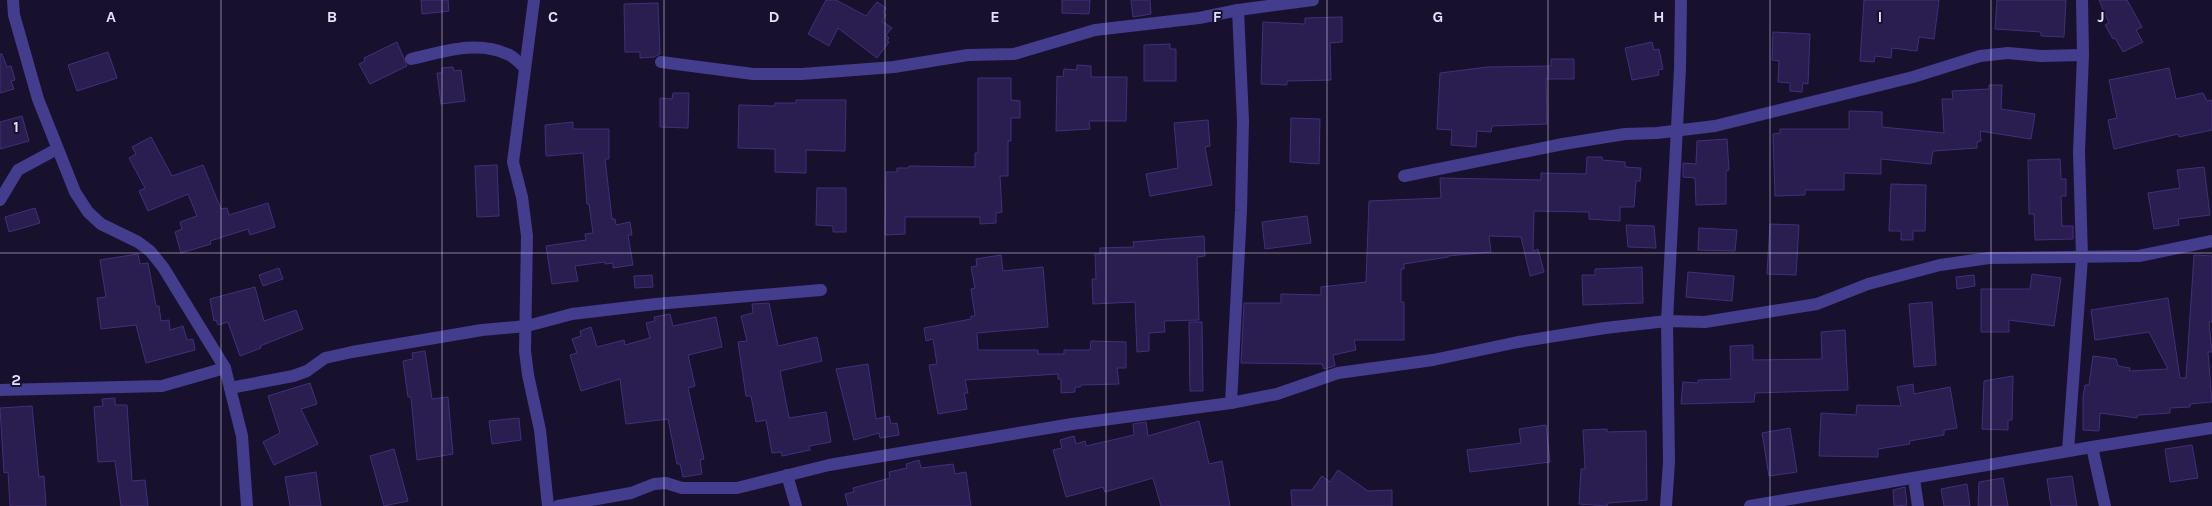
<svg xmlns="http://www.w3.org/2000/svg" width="2212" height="506" viewBox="0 0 2212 506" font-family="Karla,sans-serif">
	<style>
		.building { fill: #2a1d4f; stroke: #422f7b }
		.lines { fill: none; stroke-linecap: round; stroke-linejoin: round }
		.street { stroke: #443c8d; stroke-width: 12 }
		.grid { fill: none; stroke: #e3deff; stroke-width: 1; stroke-opacity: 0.55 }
		.grid-label { font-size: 16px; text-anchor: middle; font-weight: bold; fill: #e3deff; stroke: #18112d; stroke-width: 4; stroke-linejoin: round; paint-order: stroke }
	</style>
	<rect width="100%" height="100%" fill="#18112d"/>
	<g class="building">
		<path d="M421,0H448L449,11L422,14Z"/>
		<path d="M826,0H836L866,16L877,2L886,8L883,13L886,15L882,21L892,28L886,35L889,38L887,41L889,42L877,58L838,28L829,46L808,34Z"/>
		<path d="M1062,0H1090L1089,14L1062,13Z"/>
		<path d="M1131,0H1150L1151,14L1133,17Z"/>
		<path d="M1864,0H1939L1934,39L1919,37L1917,51L1892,48L1891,58L1875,56L1874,62L1860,61Z"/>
		<path d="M1997,0H2066L2064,37L2041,36V32L1995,29Z"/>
		<path d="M2099,0H2127L2142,27L2136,30L2143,42L2123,52L2115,38L2113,39L2105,25L2109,23Z"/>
		<path d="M658,3L660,54L654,57L640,58V52H625L624,4Z"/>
		<path d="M1342,17V42L1330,43L1331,80L1287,81V85L1261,84L1263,22L1305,24V18Z"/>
		<path d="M1773,32L1810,34L1808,84L1803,83L1802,92L1790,91V83L1778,82L1779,61L1772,60Z"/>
		<path d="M397,42L407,66L370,84L359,64L365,61L364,58Z"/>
		<path d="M1652,42L1654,50L1659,49L1663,69L1658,70L1659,75L1632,80L1625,48Z"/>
		<path d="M1170,44V49H1176V81H1144V45Z"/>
		<path d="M108,52L117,78L77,91L68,65Z"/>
		<path d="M0,54H2L7,67L11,66L15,80L11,81L14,89L0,93Z"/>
		<path d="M1551,59H1574V79H1546L1547,124L1492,126L1491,132L1477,131L1476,147L1451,145L1452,130L1437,129L1440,73L1488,67L1551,66Z"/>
		<path d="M1077,65L1091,66V77H1127L1126,121H1089L1090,129L1056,131L1057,76L1063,77L1064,69L1077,70Z"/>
		<path d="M453,67L454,71L461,70L465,101L441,104L437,73H442V68Z"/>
		<path d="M2169,68L2176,99L2203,93L2207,101L2212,100V130L2179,137L2178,134L2114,149L2108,120L2117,118L2109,80Z"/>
		<path d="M978,78H1011V100L1020,101V118H1011V141H1008V176H1000L1002,212L996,213V223L980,224V217H905V234L885,235L886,172H897V168H909V166L975,167V153H978Z"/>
		<path d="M1989,85H2002L2001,109L2035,114L2031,139L1980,131L1981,141L1977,142V148L1933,151L1931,164L1881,159V174L1844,173V190H1805V195L1775,196L1773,134L1780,133V129H1849V111L1882,112V127L1944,133L1942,99H1953L1952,91L1989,89Z"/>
		<path d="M673,93H689L688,128L660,127V98L672,99Z"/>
		<path d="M796,100H846L845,151L806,150V173L775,172V149L738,148L739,105L775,106V103H796Z"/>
		<path d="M22,116L29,141L0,149V122Z"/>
		<path d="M1291,118L1320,119L1319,164L1290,162Z"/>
		<path d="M1208,120L1210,146L1205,147L1212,185L1150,196L1146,174L1178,168L1174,123Z"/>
		<path d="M573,122V129H609V159H605L612,219H615L616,225L630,222L632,235H628L633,265L613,268V263L605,264V262L575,266L578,281L552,284L546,246L586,240L585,234L593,233L589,204H587L583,153L546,156L545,125Z"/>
		<path d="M151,137L172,176L203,165L221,209L227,208L229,215L268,203L275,227L250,235L248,229L210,241L211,244L181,253L175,232L182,229L180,222L197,216L188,194L148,211L139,191L145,188L129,158L136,154L132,147Z"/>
		<path d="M1727,139L1729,170L1726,171V204L1696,205L1695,178L1683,177V163L1696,164L1697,141Z"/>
		<path d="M1587,157H1602V160L1625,162V167L1641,168L1640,181H1636L1634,207H1620V221L1589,219V212L1534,211L1533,251L1538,249L1544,272L1530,276L1521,237L1489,236L1491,252L1448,256V257L1404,264V269H1401V302H1404V340H1354L1356,350L1333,355L1335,366L1324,369L1322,364L1241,363L1244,303H1281V294L1321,295V287L1366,282L1369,201L1441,198L1440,178L1541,180V173L1586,174Z"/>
		<path d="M2060,159L2061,179H2066V196H2061L2062,226H2073V239L2035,240L2034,214H2029L2028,160Z"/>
		<path d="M497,165L499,216L477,217L475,166Z"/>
		<path d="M2204,167L2210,215L2178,219L2179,225L2154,229L2148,193L2180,188L2177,170Z"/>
		<path d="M1891,184L1926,185L1925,231H1913V240H1901V231H1889Z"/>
		<path d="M817,188H846V232H833V226L816,225Z"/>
		<path d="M35,208L40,223L9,232L5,217Z"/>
		<path d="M1307,216L1311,243L1265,249L1262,222Z"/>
		<path d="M1770,224L1799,225L1796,275L1767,274Z"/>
		<path d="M1626,225L1654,226L1656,248L1628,247Z"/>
		<path d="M1699,228L1737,230L1735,251L1698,250Z"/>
		<path d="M1204,236L1205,256L1197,257L1199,320L1164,321L1165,332L1149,333V351L1137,352L1135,302L1093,304L1092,279H1096L1095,254H1100V248L1134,247L1133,242Z"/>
		<path d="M138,254L140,264L148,263L156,306H159L161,321L169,320L170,330L183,326L187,340L193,339L195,350L146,363L136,325L101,329L97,298L106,297L100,260Z"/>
		<path d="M1001,255L1003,271L1043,267L1048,327L977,333L978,350H1038V354H1064V350H1090L1091,341L1126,342V368H1117L1119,384L1081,385L1080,387H1075V392L1061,393V379H1058V374L965,380L968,393H964L967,409L938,414L929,365L937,364L933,339L926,341L924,328L971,319V316H975L971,289L975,288L971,267L977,266L976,259Z"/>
		<path d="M2194,255L2212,256V322H2209L2212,352H2208L2212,402L2190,404V407L2170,408V413L2138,415L2137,418L2100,413L2099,431L2083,430V397L2085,385H2089L2093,356L2116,359L2118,366L2130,368L2129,371L2168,369L2149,332L2095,340L2091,310L2168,298L2180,378H2186Z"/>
		<path d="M1642,267L1643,303L1583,305L1582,275H1595V269Z"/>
		<path d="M279,268L283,279L263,286L259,275Z"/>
		<path d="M1688,272L1734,276L1732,301L1686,297Z"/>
		<path d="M2032,274L2061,278L2054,326L2009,320V332H1981V289H2030Z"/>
		<path d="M652,275L653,287L635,288L634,276Z"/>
		<path d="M1974,275L1975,286L1957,289L1956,277Z"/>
		<path d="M255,287L264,321L296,310L303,329L260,346L261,348L240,356L228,322L218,325L216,320L214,321L210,299Z"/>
		<path d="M1932,302L1936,365L1914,367L1909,304Z"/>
		<path d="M769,303L778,346L817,337L822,361L780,371L789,418L826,412L831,442L809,446L810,450L782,456L781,452L772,453L766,420L756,422L751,396H746L738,342L747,341L741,316L753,313L752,304Z"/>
		<path d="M670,314L673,326L716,317L722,347L688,355L695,386L688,388L704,459L700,460L702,474L683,477L680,464H677L668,419L626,424L620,379L581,391L570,355L577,353L572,339L581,336L580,331L591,327L597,347L624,340L625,345L650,338L646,323L655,321L654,317Z"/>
		<path d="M1189,322H1202L1203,391H1190Z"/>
		<path d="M1845,330L1848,390L1755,393L1754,402L1681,404L1683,382L1698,383V380L1731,379L1730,346L1753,345V360L1822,359L1821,332Z"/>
		<path d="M425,351L432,399L448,397L453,454L417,460L411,397H408L403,361L413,359L412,353Z"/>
		<path d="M868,364L876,419L889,416L891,424L897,423L899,435L880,438L879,433L854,440L836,369Z"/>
		<path d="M2013,376L2012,420H2008V430L1982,429L1984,381Z"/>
		<path d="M310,383L317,404L301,409L318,444L274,465L263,442L280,433L268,396Z"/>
		<path d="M1913,384L1914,394L1950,387L1957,428L1944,430V435L1909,441L1910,444L1878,449V457L1819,456L1821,413L1856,415L1857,405L1901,406L1897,387Z"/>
		<path d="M115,398V405H127L132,481L145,480L148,506H121L115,461L98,462L94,407L103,406L102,399Z"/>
		<path d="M32,406L39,477L44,476L46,506H10L8,472L4,473L0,408Z"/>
		<path d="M519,418L521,440L492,444L489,421Z"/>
		<path d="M1199,421L1209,464L1222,461L1230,506H1161L1153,478L1105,492L1103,487L1066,497L1053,450L1062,448L1060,440L1074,436L1076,444L1085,441L1086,446L1134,435L1133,424L1146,422L1148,436Z"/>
		<path d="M1546,425L1550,462L1470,472L1467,450L1521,443L1519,429Z"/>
		<path d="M1790,428L1797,472L1769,476L1762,433Z"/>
		<path d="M1607,429V432L1646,431L1647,500L1608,503L1607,506L1579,504L1581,469H1585L1583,430Z"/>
		<path d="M2192,445L2198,478L2170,482L2165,449Z"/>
		<path d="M394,449L408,501L384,506L370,456Z"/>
		<path d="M919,460L921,468L953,464L955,474L966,472L971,506H848L845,494L854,492L853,488L890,478L889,472L907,468L906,464Z"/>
		<path d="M1338,470L1368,491L1392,490V506H1292L1291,490H1312L1322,476L1330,482Z"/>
		<path d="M316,472L321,506H290L285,477Z"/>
		<path d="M2072,476L2077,506H2051L2047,479Z"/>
		<path d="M2003,478L2008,506H1978L1979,482Z"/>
		<path d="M1967,484L1970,506H1944L1941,489Z"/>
		<path d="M1905,487L1907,505L1894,506L1893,490Z"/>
	</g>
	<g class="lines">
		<g class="street">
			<path d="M13,0L14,15L38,99L75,192L88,212L101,224L138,242L150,251L163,267L225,368L242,436L247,506"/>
			<path d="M534,0L513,162L522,197L527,236L525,351L528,375L540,430L548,506"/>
			<path d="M411,59C443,52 476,40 507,54C514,56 520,64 525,68"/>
			<path d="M661,62L753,74H802L894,67L968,55L1014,54L1095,30L1199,18L1238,10L1313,0"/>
			<path d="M1404,176L1563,144L1625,134L1657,133L1715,126L1913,77L1980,56L2008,53L2041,56L2083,55"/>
			<path d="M0,200L18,170L57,149"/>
			<path d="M230,388L293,376L307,371L325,358L352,352L482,330L527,326L572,314L656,304L821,290"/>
			<path d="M0,390L162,386L225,368"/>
			<path d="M1231,403L1241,211L1243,121L1238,10"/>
			<path d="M2092,447L2105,506"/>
			<path d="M2068,451L2082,257L2079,152L2083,55L2082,0"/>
			<path d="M787,475L796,506"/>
			<path d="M1914,479L1918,506"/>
			<path d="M558,506L631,493L654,484L666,483L682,488H737L829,465L1072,424L1231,403L1277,394L1338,373L1433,360L1518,342L1605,328L1667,321L1705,322L1817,304L1868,284L1940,265L1989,258L2139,256L2212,241"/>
			<path d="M1666,506L1669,462L1667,321L1680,69L1681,0"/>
			<path d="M1750,506L2092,447L2212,428"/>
		</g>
	</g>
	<path class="grid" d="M221,0V506M442,0V506M664,0V506M885,0V506M1106,0V506M1327,0V506M1548,0V506M1770,0V506M1991,0V506M0,253H2212"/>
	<g class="grid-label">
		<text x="111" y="22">A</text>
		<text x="332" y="22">B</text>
		<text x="553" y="22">C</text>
		<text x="774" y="22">D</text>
		<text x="995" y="22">E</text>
		<text x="1217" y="22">F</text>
		<text x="1438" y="22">G</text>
		<text x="1659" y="22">H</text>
		<text x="1880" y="22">I</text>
		<text x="2101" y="22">J</text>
		<text x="16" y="132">1</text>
		<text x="16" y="385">2</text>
	</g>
</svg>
